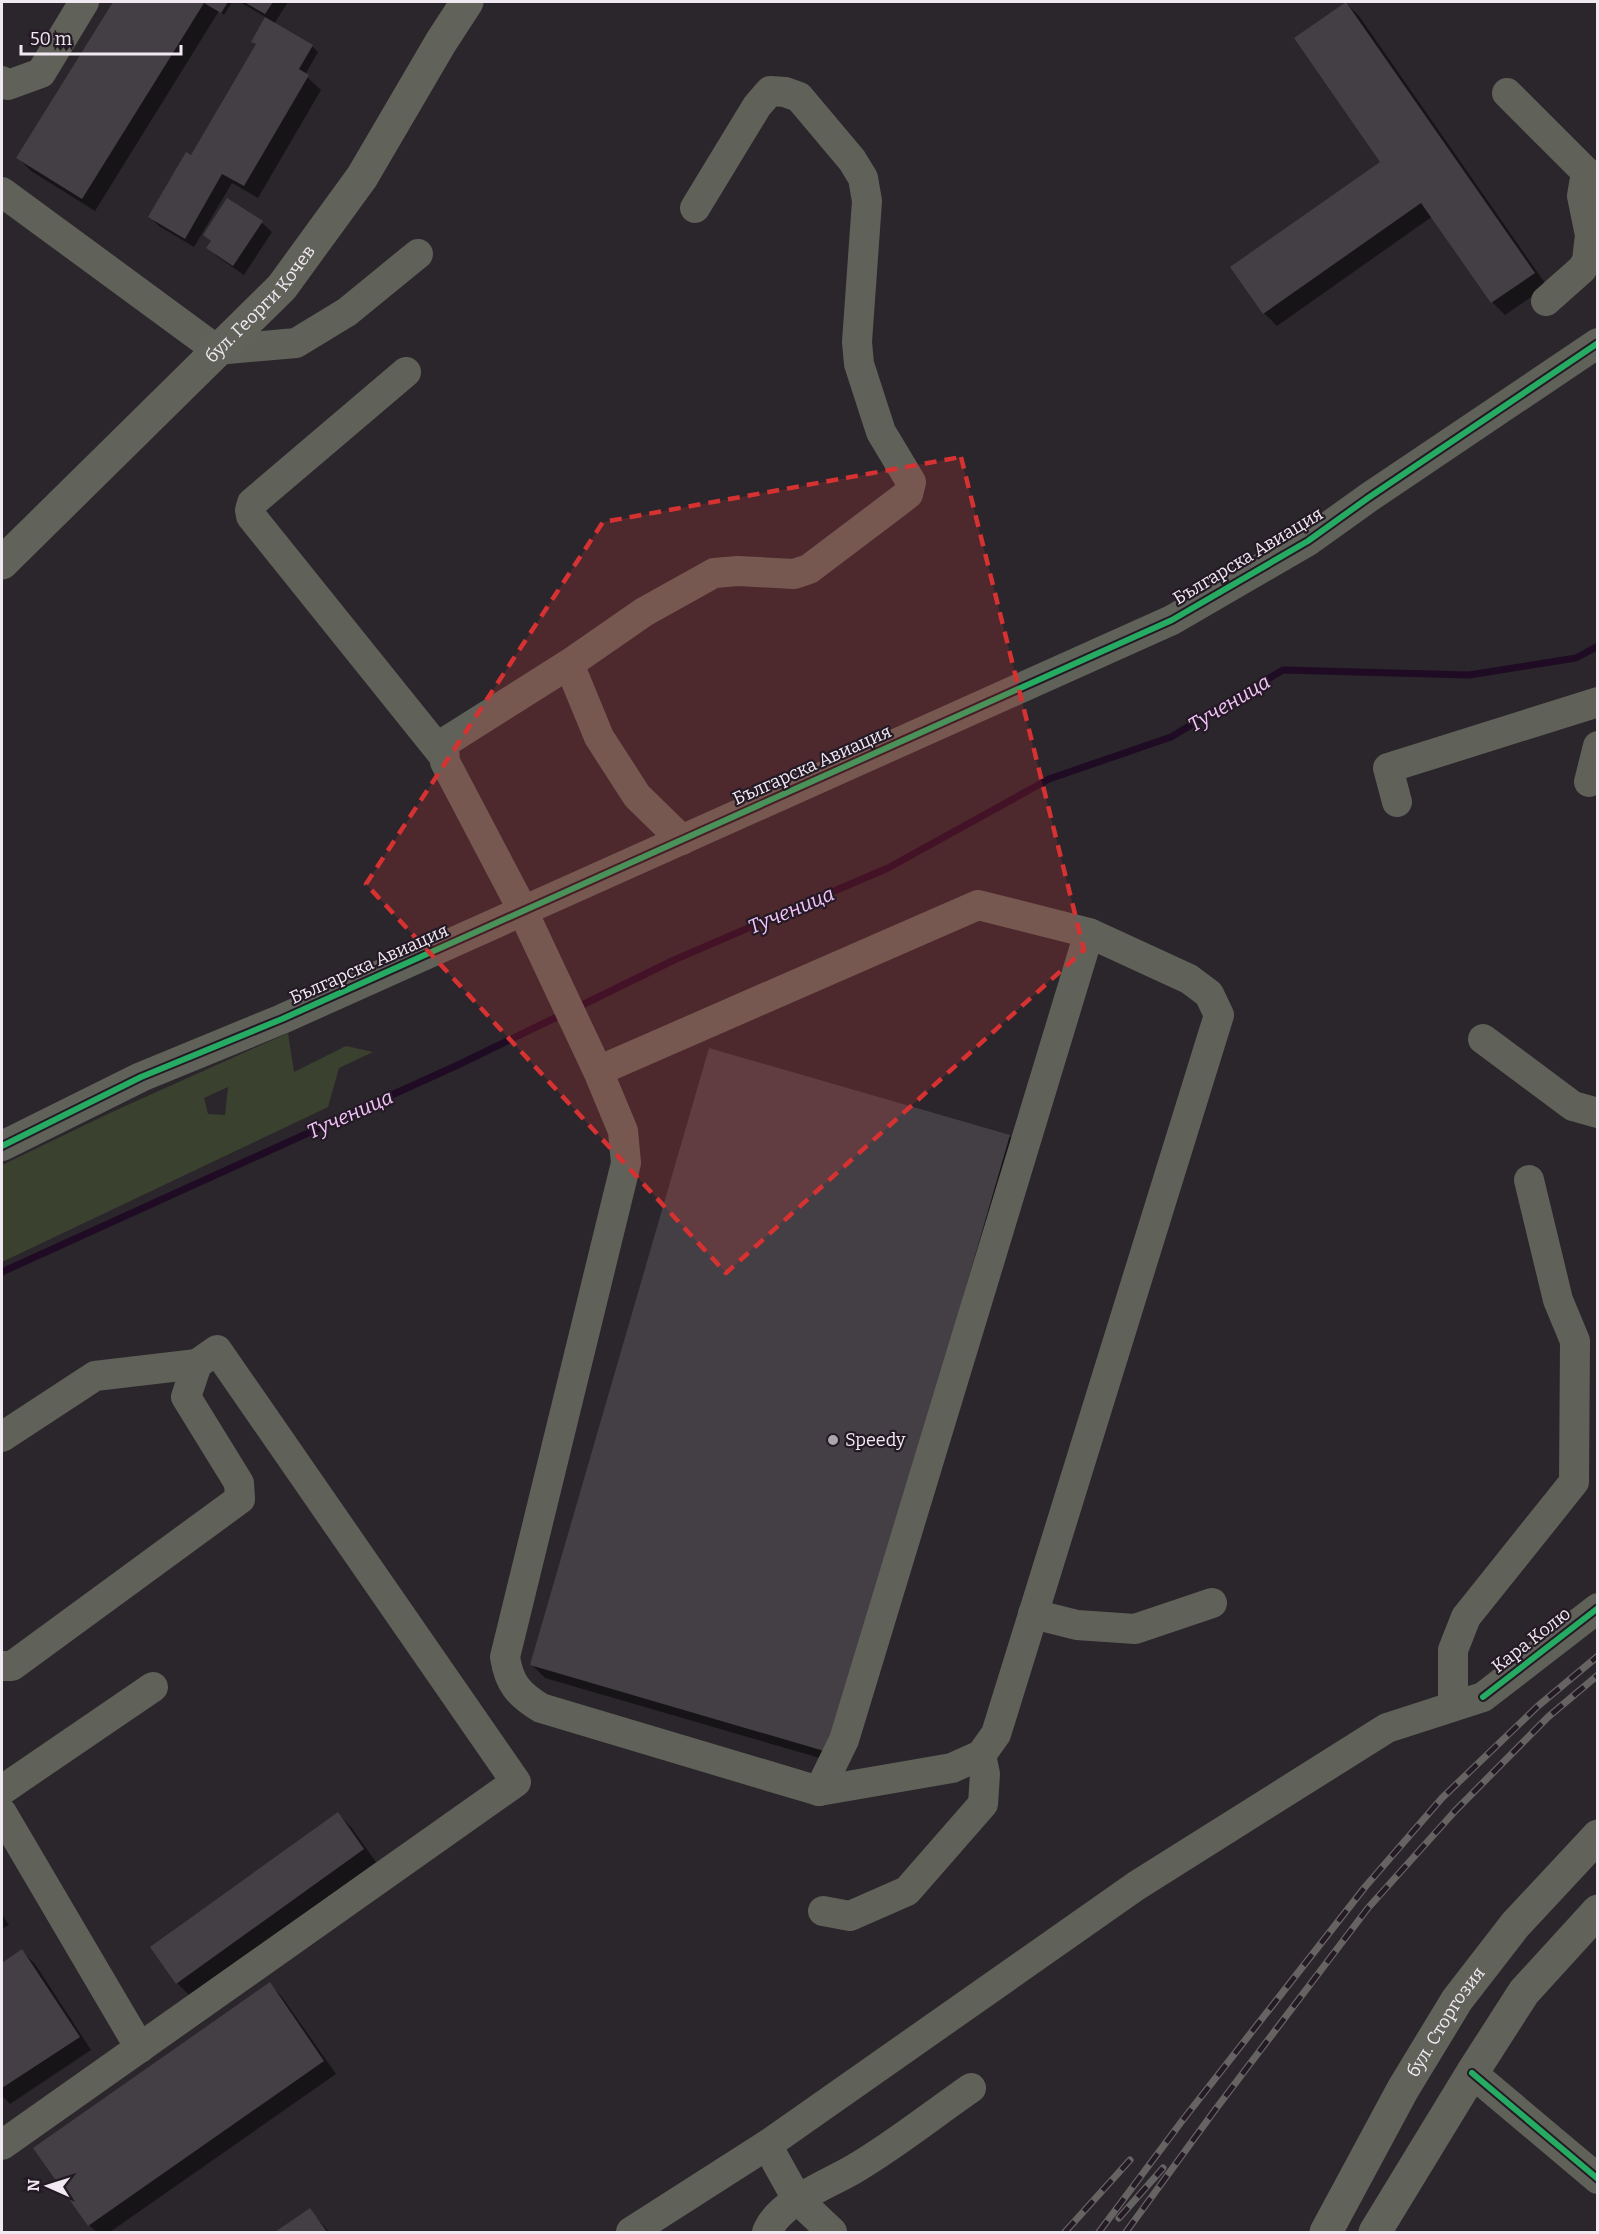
<svg xmlns="http://www.w3.org/2000/svg" width="1599" height="2234" viewBox="0 0 1599 2234" font-family="Bitter,serif">
	<style>
		.green { fill: #3b412f; fill-rule: evenodd }
		.shadow { fill: #0007 }
		.lines { fill: none; stroke-linecap: round; stroke-linejoin: round }
		.stream { stroke: #1f0b23; stroke-width: 7 }
		.building { fill: #443f45 }
		.minor { stroke: #606259; stroke-width: 30 }
		.major { stroke: #61625a; stroke-width: 33 }
		.rail-casing { stroke: #666463; stroke-width: 7 }
		.rail { stroke: #241a25; stroke-width: 4.5; stroke-dasharray: 14; stroke-linecap: butt }
		.cycleway-casing { stroke: #241a25; stroke-width: 10 }
		.cycleway { stroke: #26ab63; stroke-width: 6 }
		.marked { fill: #d73232; fill-opacity: 0.2; stroke: #d73232; stroke-width: 4.5; stroke-dasharray: 12 8; stroke-linejoin: round }
		.poi-dot { fill: #aca5ad; stroke: #241a25; stroke-width: 2 }
		.labels { text-anchor: middle; stroke-width: 4.5; stroke-linejoin: round; paint-order: stroke }
		.street-label { font-size: 18px; fill: #f1e9f2; stroke: #241a25 }
		.poi-label { font-size: 18px; fill: #f1e9f2; stroke: #241a25; text-anchor: start }
		.water-label { font-size: 20px; font-style: italic; fill: #f4c4fb; stroke: #241a25 }
	</style>
	<rect width="100%" height="100%" fill="#2b262c"/>
	<path class="green" d="M288,1033L294,1072L346,1046L373,1052L339,1068L328,1107L2,1262V1165L112,1112ZM228,1087L225,1115L208,1114L204,1098Z"/>
	<g class="shadow">
		<path d="M115,2H232L224,15L219,11L95,211L31,171L18,158Z"/>
		<path d="M240,2H288L274,24L312,46L318,52L305,75L321,90L258,198L232,183L194,247L159,226L150,217L198,161L257,45L253,42L267,18Z"/>
		<path d="M1346,3L1359,16L1547,286L1505,315L1492,302L1433,216L1277,326L1264,313L1382,162Z"/>
		<path d="M228,200L262,223L272,232L244,275L218,257L208,248L212,242L204,235Z"/>
		<path d="M1009,1136L1022,1149L844,1765L545,1678L532,1665Z"/>
		<path d="M338,1814L351,1827L376,1862L190,1996L177,1983Z"/>
		<path d="M2,1914L9,1925L2,1929Z"/>
		<path d="M22,1951L35,1964L91,2050L10,2104L2,2096V1965Z"/>
		<path d="M270,1984L282,1997L336,2074L110,2232H96L89,2225L35,2149Z"/>
		<path d="M310,2210L329,2232H277Z"/>
	</g>
	<g class="lines">
		<g class="stream">
			<path d="M576,1008L674,960L888,868L1049,779L1171,737L1283,670L1469,675L1576,658L1598,646"/>
			<path d="M2,1272L460,1064L563,1014"/>
		</g>
	</g>
	<g class="building">
		<path d="M113,2H228L221,13L204,3L82,199L16,158Z"/>
		<path d="M244,2H273L265,14Z"/>
		<path d="M1346,2L1535,273L1491,303L1421,203L1263,314L1230,267L1380,162L1294,38Z"/>
		<path d="M265,17L313,45L299,69L309,75L244,186L222,174L185,239L148,217L186,152L191,155L256,44L251,42Z"/>
		<path d="M227,198L263,221L233,266L206,248L211,241L203,235Z"/>
		<path d="M709,1048L1010,1135L831,1753L530,1665Z"/>
		<path d="M338,1812L364,1849L176,1984L150,1947Z"/>
		<path d="M22,1949L80,2037L2,2088V1963Z"/>
		<path d="M270,1982L324,2061L88,2226L33,2148Z"/>
		<path d="M310,2208L327,2232H275Z"/>
	</g>
	<g class="lines">
		<g class="minor">
			<path d="M2,81L8,85L41,73L84,2"/>
			<path d="M1507,93L1598,184"/>
			<path d="M2,192L217,350L296,343L347,312L418,254"/>
			<path d="M1546,301L1582,269L1587,261L1590,235L1582,196L1586,172"/>
			<path d="M406,372L252,503L250,510L251,516L443,755"/>
			<path d="M569,664L599,737L637,796L682,840"/>
			<path d="M1589,782L1598,746"/>
			<path d="M1397,802L1388,768L1598,702"/>
			<path d="M1483,1039L1573,1106L1598,1113"/>
			<path d="M598,1071L978,905L1089,933L1189,979L1209,994L1219,1015L996,1734L981,1755L952,1768L819,1791L541,1708C518,1694 509,1683 505,1657L626,1163L623,1131L598,1071L518,901L445,762L444,747L447,741L569,664L644,612L714,573L738,571L794,574L809,569L899,501L908,494L911,482L881,432L859,364L857,342L867,201L863,178L852,160L799,97L785,92L770,91L757,106L695,208"/>
			<path d="M2,1146L141,1077L282,1019L1172,620L1308,541L1368,498L1598,343"/>
			<path d="M2,1437L95,1376L197,1364"/>
			<path d="M1033,1614L1077,1625L1135,1629L1212,1603"/>
			<path d="M2,1666H12L240,1499L239,1483L186,1397L197,1364L217,1350L516,1782L2,2145"/>
			<path d="M1453,1706V1650L1466,1617L1574,1482L1575,1341L1558,1300L1529,1180"/>
			<path d="M2,1790L153,1687"/>
			<path d="M819,1791L844,1740L1089,933"/>
			<path d="M2,1813L140,2048"/>
			<path d="M823,1911L850,1916L907,1891L983,1804L985,1774L981,1755"/>
			<path d="M1472,2073L1598,2179"/>
			<path d="M767,2145L797,2199L832,2232"/>
			<path d="M631,2232L767,2145L1136,1886L1387,1728L1483,1697L1598,1608"/>
			<path d="M767,2232C779,2202 827,2185 854,2169C895,2145 932,2115 971,2088"/>
		</g>
		<g class="major">
			<path id="s1" d="M2,563L282,287L362,177L441,42L467,2"/>
			<path id="s2" d="M1326,2232L1403,2089L1457,2000L1515,1925L1598,1836"/>
			<path d="M1375,2232L1472,2073L1524,1992L1598,1911"/>
		</g>
		<defs>
			<g id="rail">
				<path d="M1119,2218L1163,2168"/>
				<path d="M1065,2232L1130,2160"/>
				<path d="M1099,2232L1182,2121L1365,1887L1442,1798L1538,1706L1598,1656"/>
				<path d="M1126,2232L1215,2110L1368,1908L1455,1811L1548,1717L1598,1675"/>
			</g>
		</defs>
		<use href="#rail" class="rail-casing"/>
		<use href="#rail" class="rail"/>
		<defs>
			<g id="cycleway">
				<path d="M2,1146L141,1077L282,1019L1172,620L1308,541L1368,498L1598,343"/>
				<path d="M1483,1697L1598,1608"/>
				<path d="M1472,2073L1598,2179"/>
			</g>
		</defs>
		<use href="#cycleway" class="cycleway-casing"/>
		<use href="#cycleway" class="cycleway"/>
	</g>
	<path class="marked" d="M961,457L1084,950L726,1273L366,884L603,522Z"/>
	<circle class="poi-dot" cx="833" cy="1440" r="6"/>
	<g class="labels">
		<g class="street-label">
			<text dy="6" stroke="none"><textPath href="#s1" startOffset="366">бул. Георги Кочев</textPath></text>
			<text transform="translate(1248 556) rotate(-31)" y="6">Българска Авиация</text>
			<text transform="translate(812 765) rotate(-24)" y="6">Българска Авиация</text>
			<text transform="translate(369 964) rotate(-24)" y="6">Българска Авиация</text>
			<text transform="translate(1531 1640) rotate(-38)" y="6">Кара Колю</text>
			<text dy="6" stroke="none"><textPath href="#s2" startOffset="242">бул. Сторгозия</textPath></text>
		</g>
		<g class="poi-label">
			<text x="845" y="1446">Speedy</text>
		</g>
		<g class="water-label">
			<text transform="translate(1229 703) rotate(-31)" y="7">Тученица</text>
			<text transform="translate(791 910) rotate(-23)" y="7">Тученица</text>
			<text transform="translate(350 1114) rotate(-24)" y="7">Тученица</text>
		</g>
	</g>
	<rect width="1599" height="2234" fill="none" stroke="#f1e9f2" stroke-width="6"/>
	<g transform="translate(48 2186) rotate(273)" stroke="#241a25" stroke-width="4.5" paint-order="stroke">
	<path d="M0-4.5L10 22L0 15L-10 22Z" fill="#f1e9f2"/>
	<text y="-9" font-size="16" font-weight="bold" text-anchor="middle" fill="#f1e9f2">N</text>
	</g>
	<path d="M21 45v9h160v-9" fill="none" stroke="#f1e9f2" stroke-width="3"/>
	<text x="30" y="45" font-size="18" fill="#f1e9f2" stroke="#241a25" stroke-width="4.5" paint-order="stroke">50 m</text>
</svg>
